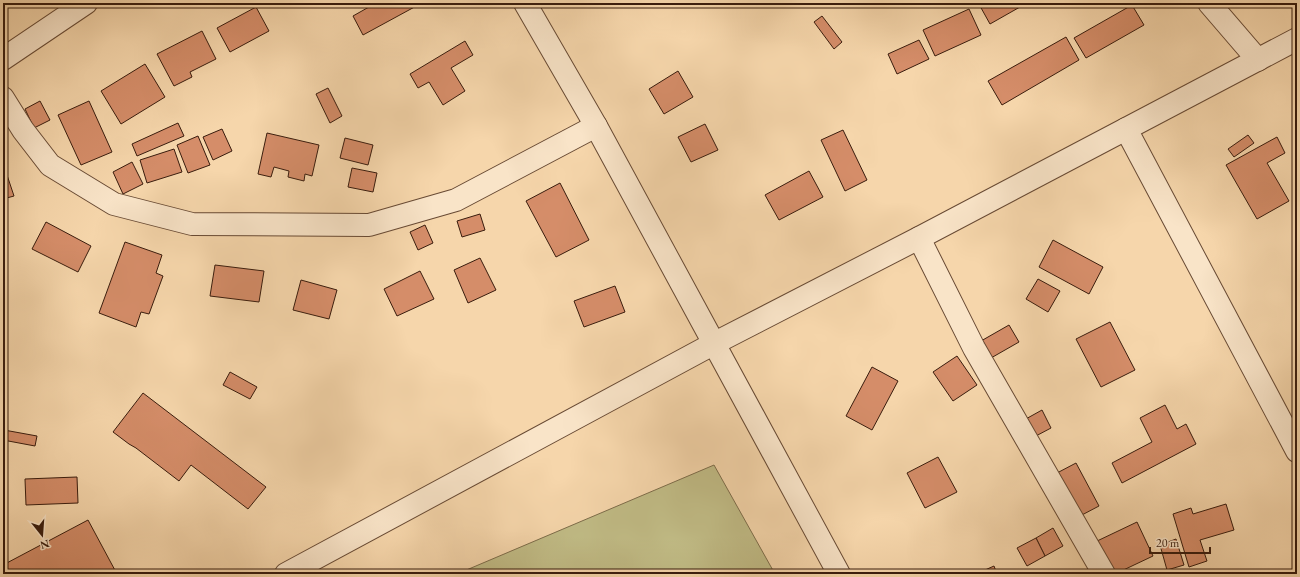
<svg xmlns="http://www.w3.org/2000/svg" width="1300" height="577" viewBox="0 0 1300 577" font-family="'EB Garamond',serif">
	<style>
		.green { fill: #c1bc86; stroke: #7d6c4a }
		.building { fill: #d58d69; stroke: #391c0d }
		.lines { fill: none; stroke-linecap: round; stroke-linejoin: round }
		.minor-casing { stroke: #684a34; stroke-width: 24 }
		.minor { stroke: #f9e4c8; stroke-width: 22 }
	</style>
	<rect width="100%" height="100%" fill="#f6d6ab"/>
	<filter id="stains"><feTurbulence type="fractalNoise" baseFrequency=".005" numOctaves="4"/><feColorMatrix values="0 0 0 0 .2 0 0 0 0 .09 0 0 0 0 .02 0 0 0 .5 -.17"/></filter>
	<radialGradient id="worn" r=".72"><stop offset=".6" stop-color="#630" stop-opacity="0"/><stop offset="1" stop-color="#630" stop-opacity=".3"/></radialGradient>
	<path class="green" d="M714,465L775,574H457Z"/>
	<g class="building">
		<path d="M376,3H419L420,4L363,35L353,16Z"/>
		<path d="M986,3H1027L990,24L980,6Z"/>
		<path d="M1252,3H1264L1255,7Z"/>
		<path d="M1132,5L1144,25L1086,58L1074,38Z"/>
		<path d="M256,7L269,31L230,52L217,28Z"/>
		<path d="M969,9L981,35L935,56L923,30Z"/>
		<path d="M822,16L842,42L834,49L814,22Z"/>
		<path d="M202,31L216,59L190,72L192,77L174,86L157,54Z"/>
		<path d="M1066,37L1079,60L1002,105L988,81Z"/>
		<path d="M919,40L929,59L897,74L888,54Z"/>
		<path d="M465,41L473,55L451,68L465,91L443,105L429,82L418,88L410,74Z"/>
		<path d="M145,64L165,97L121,124L101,91Z"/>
		<path d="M678,71L693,97L664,114L649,89Z"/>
		<path d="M328,88L342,116L330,123L316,94Z"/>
		<path d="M40,101L50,120L34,128L25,109Z"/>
		<path d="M89,101L112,152L81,165L58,115Z"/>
		<path d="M178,123L184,136L137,156L132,144Z"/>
		<path d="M705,124L718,150L691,162L678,137Z"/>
		<path d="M222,129L232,151L213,160L203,137Z"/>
		<path d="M843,130L867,180L845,191L821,140Z"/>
		<path d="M267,133L319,145L312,176L305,174L304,181L288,177L289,171L274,167L271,177L258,174Z"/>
		<path d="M1248,135L1254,143L1234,157L1228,149Z"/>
		<path d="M198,136L210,165L188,173L177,145Z"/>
		<path d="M1277,137L1285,153L1267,163L1289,201L1257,219L1226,165Z"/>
		<path d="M345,138L373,145L368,165L340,158Z"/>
		<path d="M174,149L182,172L147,183L140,160Z"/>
		<path d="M132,162L143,184L123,194L113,172Z"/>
		<path d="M3,166H4L14,196L3,199Z"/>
		<path d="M352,168L377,173L373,192L348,187Z"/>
		<path d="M809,171L823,197L779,220L765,195Z"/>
		<path d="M560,183L589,240L556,257L526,201Z"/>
		<path d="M480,214L485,230L462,237L457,221Z"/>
		<path d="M46,222L91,246L78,272L32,249Z"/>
		<path d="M425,225L433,243L418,250L410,232Z"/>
		<path d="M1053,240L1103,267L1089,294L1039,267Z"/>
		<path d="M125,242L162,255L156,273L163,276L149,314L141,312L136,327L99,313Z"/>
		<path d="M480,258L496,290L468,303L454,270Z"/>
		<path d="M215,265L264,271L259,302L210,296Z"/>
		<path d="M420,271L434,299L397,316L384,289Z"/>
		<path d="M1038,279L1060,291L1048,312L1026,299Z"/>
		<path d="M301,280L337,290L329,319L293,310Z"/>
		<path d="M615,286L625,312L584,327L574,301Z"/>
		<path d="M1110,322L1135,370L1101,387L1076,339Z"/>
		<path d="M1009,325L1019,342L991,358L981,341Z"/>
		<path d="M957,356L977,385L953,401L933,372Z"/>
		<path d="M872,367L898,381L872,430L846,416Z"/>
		<path d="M230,372L257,387L250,399L223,385Z"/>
		<path d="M143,393L266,487L248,509L191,465L179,481L136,448L129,444L113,432Z"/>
		<path d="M1165,405L1177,429L1186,424L1196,444L1122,483L1112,463L1152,442L1140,418Z"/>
		<path d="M1042,410L1051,428L1034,437L1024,420Z"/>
		<path d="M4,430L37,436L35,446L3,440Z"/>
		<path d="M938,457L957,492L925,508L907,473Z"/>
		<path d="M1076,463L1099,506L1080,516L1057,473Z"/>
		<path d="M77,477L78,503L26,505L25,479Z"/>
		<path d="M1226,504L1234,530L1200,540L1207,561L1189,567L1173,514L1191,508L1193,514Z"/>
		<path d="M88,520L117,574H73L72,571L66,574H3V565Z"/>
		<path d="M1137,522L1153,556L1115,574L1095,542Z"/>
		<path d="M1053,528L1063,546L1045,556L1036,538Z"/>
		<path d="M1036,538L1045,556L1027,566L1017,548Z"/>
		<path d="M1176,539L1184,565L1167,570L1160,545Z"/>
		<path d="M994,566L997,574H976Z"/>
	</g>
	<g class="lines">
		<defs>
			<g id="minor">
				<path d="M525,3L596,126L839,574"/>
				<path d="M1209,3L1258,60"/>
				<path d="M3,59L86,3"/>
				<path d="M3,98L23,130L50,165L114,204L192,224L369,225L456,200L596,126"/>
				<path d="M1126,129L1297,451"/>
				<path d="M919,238L974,348L1104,574"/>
				<path d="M286,574L713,344L919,238L1297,39"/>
			</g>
		</defs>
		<use href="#minor" class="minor-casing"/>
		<use href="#minor" class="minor"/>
	</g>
	<rect width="1300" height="577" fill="none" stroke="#f6d6ab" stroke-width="16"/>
	<rect x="4" y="4" width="1292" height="569" fill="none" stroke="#391c0d" stroke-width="2"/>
	<rect x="8" y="8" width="1284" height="561" fill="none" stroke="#391c0d"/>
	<g transform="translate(42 535) rotate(163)" stroke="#f9e4c8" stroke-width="3" paint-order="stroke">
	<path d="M0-3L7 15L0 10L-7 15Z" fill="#391c0d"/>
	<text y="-6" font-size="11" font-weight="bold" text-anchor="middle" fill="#391c0d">N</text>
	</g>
	<path d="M1150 547v6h60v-6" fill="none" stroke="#391c0d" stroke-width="2"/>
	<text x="1156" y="547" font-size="12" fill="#391c0d" stroke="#f9e4c8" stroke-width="3" paint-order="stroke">20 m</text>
	<rect width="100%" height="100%" filter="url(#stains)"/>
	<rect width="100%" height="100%" fill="url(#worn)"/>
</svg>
